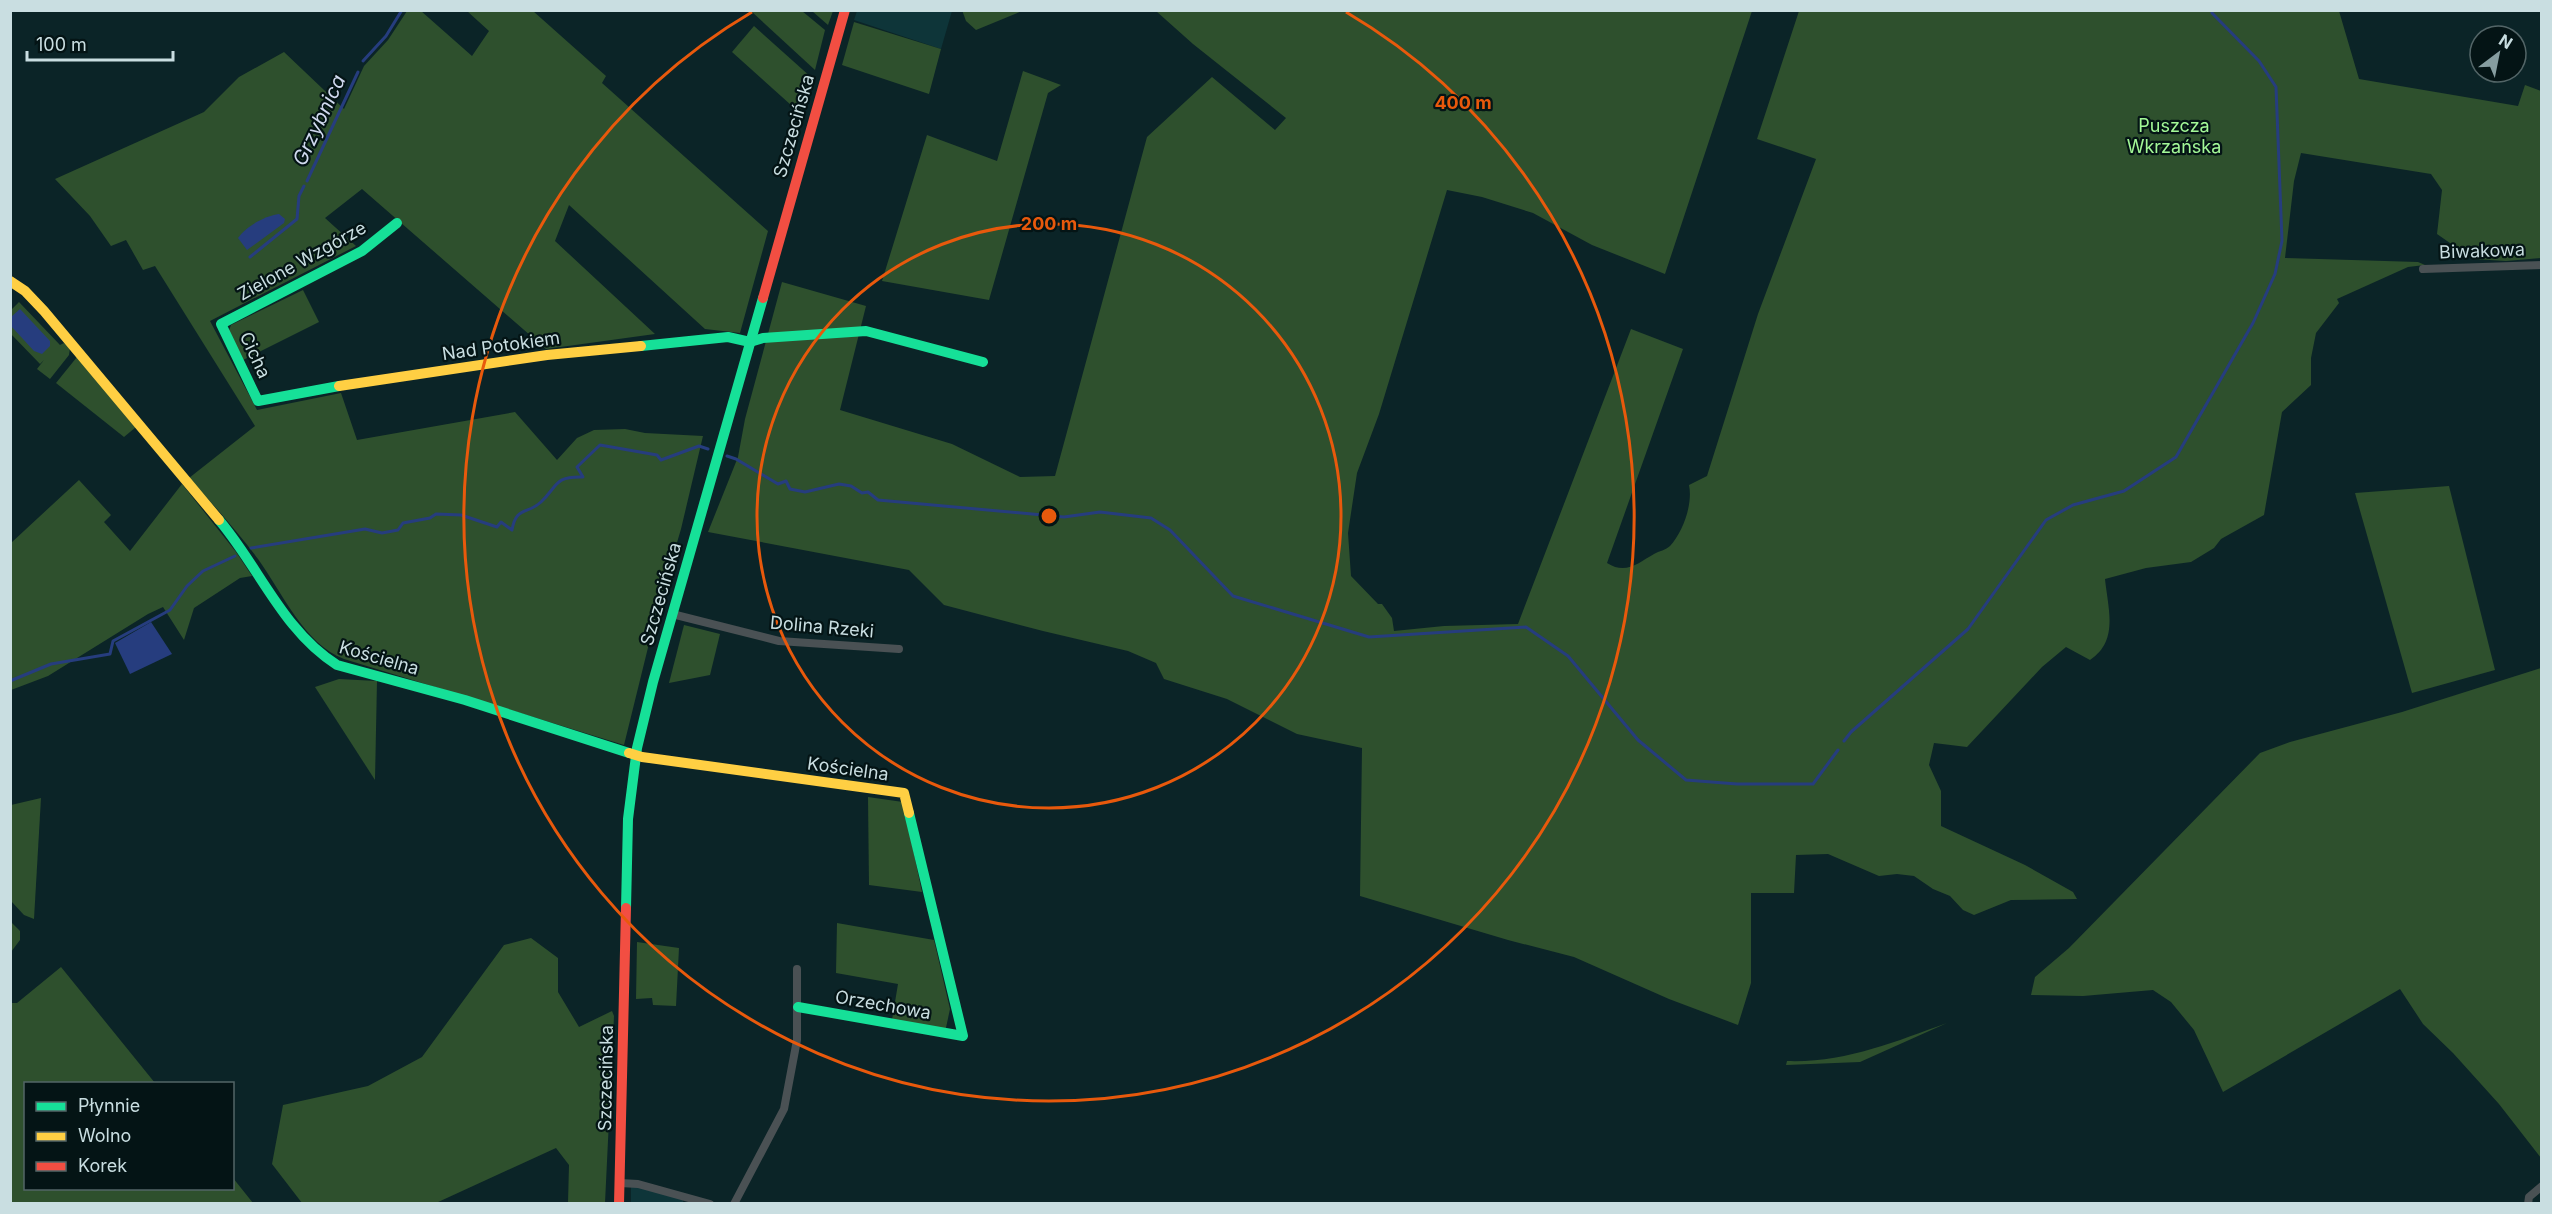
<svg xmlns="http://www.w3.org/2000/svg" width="2552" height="1214" viewBox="0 0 2552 1214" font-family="Inter,sans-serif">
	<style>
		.built { fill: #0e3539 }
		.green { fill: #2e502d }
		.water { fill: #263d7e }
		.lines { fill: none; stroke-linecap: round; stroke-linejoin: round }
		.stream { stroke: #263d7e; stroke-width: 3 }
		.street { stroke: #4a5154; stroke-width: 8 }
		.fast { stroke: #16e098; stroke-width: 10 }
		.slow { stroke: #ffcf43; stroke-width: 10 }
		.jam { stroke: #f24e42; stroke-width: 10 }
		.ring { fill: none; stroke: #e8590c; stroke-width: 3 }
		.labels { text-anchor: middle; stroke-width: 4.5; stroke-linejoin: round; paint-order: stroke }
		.street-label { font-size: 18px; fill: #c9dee1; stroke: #041415 }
		.park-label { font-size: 18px; fill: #a3f897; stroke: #041415 }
		.water-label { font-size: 20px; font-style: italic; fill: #d0d9ee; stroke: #041415 }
		.centre { fill: #e8590c; stroke: #041415; stroke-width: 3 }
		.ring-label { font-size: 18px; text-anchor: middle; font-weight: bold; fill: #e8590c; stroke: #041415; stroke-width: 4.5; stroke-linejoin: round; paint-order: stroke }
	</style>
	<rect width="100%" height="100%" fill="#0b2427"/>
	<g class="built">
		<path d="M857,11V10L952,11L941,49L854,20Z"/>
		<path d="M631,1183L683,1198V1203L631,1204Z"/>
	</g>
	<g class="green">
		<path d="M962,10H1022V11L976,30L966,21Z"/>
		<path d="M407,11H421L472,56L489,31L467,11H533L606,76L602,83L768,231L740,333L705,329L569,205L555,241L655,334L546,349L362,189L325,218L356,246L210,321L257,410L341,393L357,440L515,412L557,460L577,438L594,430L625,429L645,433L703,436L681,529L658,607L624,745L344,659C304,644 282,592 258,559C237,531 213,504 189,478L255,426L155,266L143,270L126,240L111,246L90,216L55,179L204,112L239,77L284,52L344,109L364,66L388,40Z"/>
		<path d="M751,11H802L825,30L815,70Z"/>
		<path d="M812,11H833L828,25Z"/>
		<path d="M1156,11H1752L1665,274L1592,245L1533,213L1482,197L1447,190L1379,414L1357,473L1348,533L1351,576L1378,604H1382L1392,618L1394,631L1444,626L1518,624L1631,329L1683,349L1607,563C1626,575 1638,563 1654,554C1659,551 1666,550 1670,546C1683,532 1693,504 1689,485L1707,476L1758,314L1816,159L1757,139L1799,11H2339L2359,79L2518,106L2525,85L2541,91V258L2506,261L2473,259L2437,234L2442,190L2431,174L2301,153L2294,181L2285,258L2418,262L2425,265L2408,267L2337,299L2339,303L2316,333L2311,358V385L2282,412L2264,515L2221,539L2214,548L2191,562L2146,568L2105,579C2108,609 2119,641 2090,660L2066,647L2042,667L1967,747L1934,743L1929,765L1941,791V826L2025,865L2073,892L2077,899L2011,900L1974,915L1963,910L1950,896L1933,889L1914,876L1897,874L1879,876L1828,854L1796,855L1794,893H1751V983L1738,1025L1669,999L1574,957L1508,940L1360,896L1362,748L1297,734L1227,699L1164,679L1156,663L1128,651L1043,631L944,605L909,570L708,532L738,457L745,419L782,282L866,306L840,410L952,444L1020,477L1055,476L1147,137L1212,77L1275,130L1286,118L1193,44Z"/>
		<path d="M854,22L941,49L929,94L842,65Z"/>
		<path d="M754,26L812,78L801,114L732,52Z"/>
		<path d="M1023,71L1061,85L1048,93L989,300L882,281L927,135L997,161Z"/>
		<path d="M303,290L319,322L243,360L228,333L231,325Z"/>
		<path d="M19,302L60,345L64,343L70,348L69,355L50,379L37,369L44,360L40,364L11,334L10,311Z"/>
		<path d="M77,357L136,427L124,437L56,383Z"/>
		<path d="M79,480L111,515L104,522L130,551L182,484L236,552L252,576L240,578L194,608L184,640L163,607L148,614L48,676L11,690V543Z"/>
		<path d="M2449,486L2495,670L2412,693L2355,493Z"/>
		<path d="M684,625L720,634L710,675L669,683Z"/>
		<path d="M2541,668V1158L2499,1104L2453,1053L2423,1024L2400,989L2223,1092L2194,1030L2171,1002L2153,990L2083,996L2031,995L2035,977L2069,948L2260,753L2290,742L2402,712Z"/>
		<path d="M339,679L377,681L375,780L315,687Z"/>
		<path d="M868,797L903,802L922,892L869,885Z"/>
		<path d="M41,798L34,919L24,915L11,901V805Z"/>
		<path d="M11,922L20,931V940L11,952Z"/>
		<path d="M837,923L934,940L950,1009L944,1037L891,1026L898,984L836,973Z"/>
		<path d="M531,938L558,958V992L579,1027L612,1011L614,1016L605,1203H568L569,1165L556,1148L436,1203H302L272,1164L283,1105L368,1086L422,1057L504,945Z"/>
		<path d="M637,942L679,948L676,1006L653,1005L652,998L636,999Z"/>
		<path d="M61,967L155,1083L26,1084V1188H232L233,1178L253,1203H11V1003H17Z"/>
		<path d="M1947,1023L1860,1062L1786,1065L1787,1061C1845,1063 1894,1042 1947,1023Z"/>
	</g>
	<g class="water">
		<path d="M279,214L285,219L284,223L247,250L238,238C246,226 265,216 279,214Z"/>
		<path d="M20,309L50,341V346L42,354L34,351L11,326V317Z"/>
		<path d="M151,622L172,654L130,674L115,643Z"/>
	</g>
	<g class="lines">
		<g class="stream">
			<path d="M363,61L386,36L402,10"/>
			<path d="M307,181L358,72"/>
			<path d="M250,257L297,219L299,196L304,186"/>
			<path d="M727,456L736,459L778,484L786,481L790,489L805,492L839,484L851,486L862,493L868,492L878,500L1064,517L1100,512L1151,518L1170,530L1233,596L1369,637L1526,627L1568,656L1638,740L1686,780L1737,784H1813L1838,750"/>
			<path d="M251,548L365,529L382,533L398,530L403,523L430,518L436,514L461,515L497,527L501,522L512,530C516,506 527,515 541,502C558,486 554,476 583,477L577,467L600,445L657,455L661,460L699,446L708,449"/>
			<path d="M10,681L51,664L110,654L113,641L170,610L187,586L203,571L235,556"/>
			<path d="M1844,741L1851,732L1968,629L2046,520L2073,505L2124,491L2176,457L2253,323L2275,274L2282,241L2276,87L2259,61L2212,13V10"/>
		</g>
		<g class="street">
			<path d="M2423,269L2542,265"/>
			<path d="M672,614L779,641L899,649"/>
			<path d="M620,1183L638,1184L710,1204"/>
			<path d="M734,1204L784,1109L797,1040V969"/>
			<path d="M2528,1204L2529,1197L2542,1186"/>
		</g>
		<g class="fast">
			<path d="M641,346L728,337L750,342L763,338L866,331L983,362"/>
			<path d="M339,386L258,401L221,324L362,251L397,223"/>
			<path d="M219,520C259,567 283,631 337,665L465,700L629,753"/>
			<path d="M626,908L628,819L637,748L653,682L763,298"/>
			<path d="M798,1007L963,1036L909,813"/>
		</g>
		<g class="slow">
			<path d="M10,281L25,291L44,311L219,520"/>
			<path d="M339,386L547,355L641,346"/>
			<path d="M629,753L642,757L904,793L909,813"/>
		</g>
		<g class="jam">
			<path d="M763,298L845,10"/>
			<path d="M619,1204L626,908"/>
		</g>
	</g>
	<g class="ring">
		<circle cx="1049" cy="516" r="292"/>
		<path d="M1346 12A585 585 0 1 1 752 12"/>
	</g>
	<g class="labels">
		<g class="street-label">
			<text transform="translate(794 126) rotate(-74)" y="6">Szczecińska</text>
			<text transform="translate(2482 251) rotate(-2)" y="6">Biwakowa</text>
			<text transform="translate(302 261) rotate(-29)" y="6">Zielone Wzgórze</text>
			<text transform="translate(501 346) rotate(-8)" y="6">Nad Potokiem</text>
			<text transform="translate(255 355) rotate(65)" y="6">Cicha</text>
			<text transform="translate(661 594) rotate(-74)" y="6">Szczecińska</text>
			<text transform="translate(822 627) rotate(5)" y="6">Dolina Rzeki</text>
			<text transform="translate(379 658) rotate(16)" y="6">Kościelna</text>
			<text transform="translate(848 769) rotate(8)" y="6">Kościelna</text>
			<text transform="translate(883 1005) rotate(10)" y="6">Orzechowa</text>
			<text transform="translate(606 1078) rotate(-89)" y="6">Szczecińska</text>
		</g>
		<g class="park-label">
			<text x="2174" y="132">Puszcza<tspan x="2174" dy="21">Wkrzańska</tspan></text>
		</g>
		<g class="water-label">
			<text transform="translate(319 120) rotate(-65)" y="7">Grzybnica</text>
		</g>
	</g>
	<circle cx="1049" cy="516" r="9" class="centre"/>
	<g class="ring-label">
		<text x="1463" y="109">400 m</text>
		<text x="1049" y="230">200 m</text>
	</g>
	<rect width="2552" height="1214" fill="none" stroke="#c9dee1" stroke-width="24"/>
	<rect x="24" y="1082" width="210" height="108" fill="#041415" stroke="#536567" stroke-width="1.5"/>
	<rect x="36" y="1102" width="30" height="9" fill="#16e098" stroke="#536567" stroke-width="1.5"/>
	<text x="78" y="1112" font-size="18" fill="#c9dee1">Płynnie</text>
	<rect x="36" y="1132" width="30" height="9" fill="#ffcf43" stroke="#536567" stroke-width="1.5"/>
	<text x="78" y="1142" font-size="18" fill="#c9dee1">Wolno</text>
	<rect x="36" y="1162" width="30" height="9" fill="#f24e42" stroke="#536567" stroke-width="1.5"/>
	<text x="78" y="1172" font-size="18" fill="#c9dee1">Korek</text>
	<g transform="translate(2498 54) rotate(32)"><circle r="28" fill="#041415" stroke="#536567" stroke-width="1.5"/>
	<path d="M0-4.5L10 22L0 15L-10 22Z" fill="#869da0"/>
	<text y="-9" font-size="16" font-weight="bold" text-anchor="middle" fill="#c9dee1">N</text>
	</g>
	<path d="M27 51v9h146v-9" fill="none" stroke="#c9dee1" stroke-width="3"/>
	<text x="36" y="51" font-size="18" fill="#c9dee1" stroke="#041415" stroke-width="4.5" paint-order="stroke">100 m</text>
</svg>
